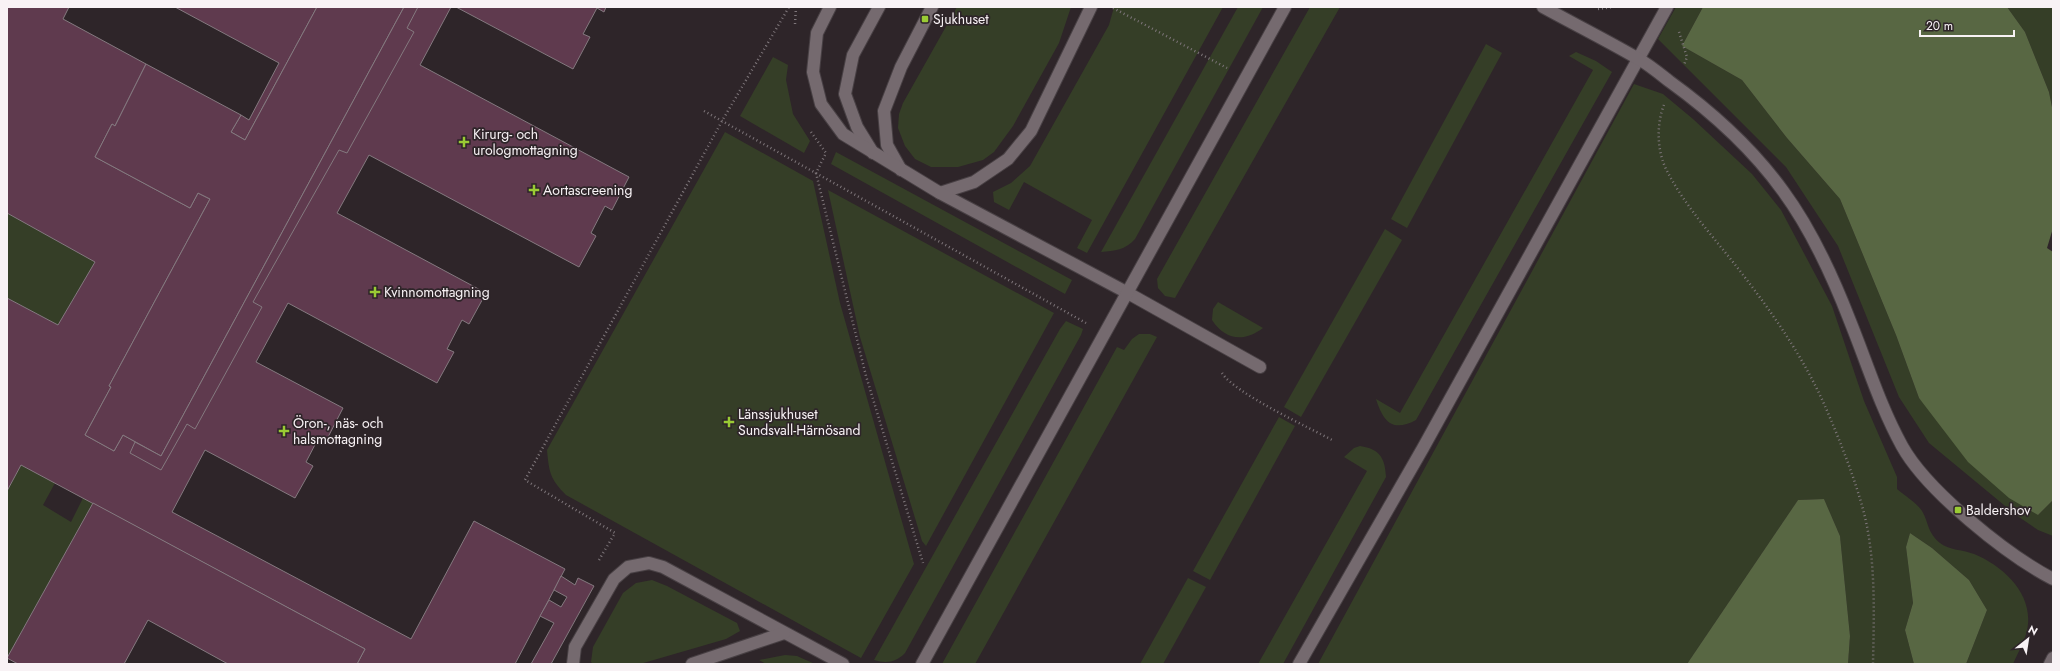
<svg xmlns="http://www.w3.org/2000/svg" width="2060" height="671" viewBox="0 0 2060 671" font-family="Jost,sans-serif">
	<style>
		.green { fill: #353e27 }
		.forest { fill: #586743 }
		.building { fill: #5f3a4e; stroke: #84797f }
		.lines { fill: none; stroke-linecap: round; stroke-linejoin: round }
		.service-casing { stroke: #484044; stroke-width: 14 }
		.minor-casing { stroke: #484044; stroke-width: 14 }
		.tertiary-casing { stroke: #484044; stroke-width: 14 }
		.path { stroke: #7e767a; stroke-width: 2.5; stroke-dasharray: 1 3; stroke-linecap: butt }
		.service { stroke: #756a6f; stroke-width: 12 }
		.minor { stroke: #756a6f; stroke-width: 12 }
		.tertiary { stroke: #756a6f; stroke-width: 12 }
		.poi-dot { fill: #9acb34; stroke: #2e2529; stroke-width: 1.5 }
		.labels { text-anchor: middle; stroke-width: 3.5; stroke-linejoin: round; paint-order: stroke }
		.poi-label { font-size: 14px; fill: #f8f2f5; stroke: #2e2529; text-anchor: start }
	</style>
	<rect width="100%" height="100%" fill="#2e2529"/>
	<g class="green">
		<path d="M957,7H1071L1059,43L1013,126L994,152L983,160L958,167H931L915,159L905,146L898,128L899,114L903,103Z"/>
		<path d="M1114,7H1223L1087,253L1077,248L1092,220L1024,182L1009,210L994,202L993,192L1011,183L1030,166L1109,25Z"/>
		<path d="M1238,7H1263L1135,239C1125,250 1115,251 1101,252Z"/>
		<path d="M1310,7H1340L1175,298L1165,296L1158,288L1157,279Z"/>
		<path d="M1676,7H1703L1682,46L1742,80L1787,138L1840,199L1896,335L1919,398L2038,515L2053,500V536L2038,530L2016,515L1929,443L1899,397L1838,246L1786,167L1658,39Z"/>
		<path d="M2007,7H2053V112L2049,92L2025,32Z"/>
		<path d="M1486,44L1502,53L1407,228L1391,219Z"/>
		<path d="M1576,52L1596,61L1612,72L1416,420C1392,433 1383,421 1376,399L1400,413L1593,70L1569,56Z"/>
		<path d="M773,57L788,65L786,80L793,114L810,141L804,153L740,116Z"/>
		<path d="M1634,84L1663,94L1693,119L1752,174L1781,210L1832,306L1864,401L1897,477V489C1905,496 1917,503 1922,511C1929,523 1927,532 1940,543C1948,550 1964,550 1974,554C2003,566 2031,592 2028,624C2027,638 2018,652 2013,664H1966L1987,610L1969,580L1932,548L1910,533L1906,547L1913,603L1905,630L1914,664H1848L1850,636L1840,536L1824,499L1798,500L1687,664H1318Z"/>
		<path d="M725,132L813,181L840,303L914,564L861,658L566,495C550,479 549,472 547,450Z"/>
		<path d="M836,152L1072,280L1065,294L831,164Z"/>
		<path d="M828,190L1054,313L926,546L922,541L860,337Z"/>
		<path d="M7,213L95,262L58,325L7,298Z"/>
		<path d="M1385,229L1402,240L1301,417L1284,407Z"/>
		<path d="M1218,302L1263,328C1244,342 1226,341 1212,320L1213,309Z"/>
		<path d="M1066,321L1083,329L1081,335L905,653C896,662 887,664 874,660L1060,329Z"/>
		<path d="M1139,334H1150L1157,337L975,664H942L1117,347L1124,350L1132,339Z"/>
		<path d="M1279,417L1295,426L1210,580L1193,571Z"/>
		<path d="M1360,446C1380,449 1385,458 1386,477L1283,664H1258L1367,471L1344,457L1354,448Z"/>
		<path d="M21,465L55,483L43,505L71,522L83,498L93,503L7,658V491Z"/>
		<path d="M1188,578L1206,587L1163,664H1140Z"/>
		<path d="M652,580L667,586L737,623L740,631L726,639L640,664H593L591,662L593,647L623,593L636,583Z"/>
		<path d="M785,655L797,656L815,664H766L759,660Z"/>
	</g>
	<g class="forest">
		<path d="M1703,7H2007L2025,32L2049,92L2053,112V228L2047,248L2053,252V500L2038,515L2009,498L1968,462L1919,398L1896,335L1840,199L1787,138L1742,80L1682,46Z"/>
		<path d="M1824,499L1840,536L1850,636L1848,664H1687L1798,500Z"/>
		<path d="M1910,533L1932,548L1969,580L1987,610L1966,664H1914L1905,630L1913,603L1906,547Z"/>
	</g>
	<g class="building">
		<path d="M7,7H69L63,19L146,64L115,126L112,124L95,157L190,208L198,193L210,199L109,386L111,387L85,435L114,451L123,435L161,456L404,7H451L420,65L629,177L612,210L605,206L591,233L596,236L579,267L369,155L337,213L486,293L469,324L462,320L447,349L454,352L437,383L288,303L256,362L343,408L326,441L319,437L306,462L313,466L295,498L205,450L172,512L411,639L474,521L565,569L515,664H357L365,649L21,465L7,491V298L58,325L95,262L7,213Z"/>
		<path d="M175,7H317L245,140L231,132L241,115L249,120L279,63Z"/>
		<path d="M317,7H404L161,456L123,435L114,451L85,435L111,387L109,386L210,199L198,193L190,208L95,157L112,124L115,126L146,64L241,115L231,132L245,140Z"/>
		<path d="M404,7H418L407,28L414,32L347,153L339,150L253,302L262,307L195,429L187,424L161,470L130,453L135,442L161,456Z"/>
		<path d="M456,7H606L604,12L597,8L583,34L590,37L573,69Z"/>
		<path d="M93,503L365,649L357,664H228L148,620L124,664H18L7,658Z"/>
		<path d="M561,576L575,585L578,578L594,586L551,664H531L554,623L540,616L549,600L561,607L567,597L554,590Z"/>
	</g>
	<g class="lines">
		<defs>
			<g id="service">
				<path d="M873,153L857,127L845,94L853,55L879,7"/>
				<path d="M901,170L887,145L884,111L901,67L932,7"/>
				<path d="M940,193L974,182L1008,159L1031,131L1091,7"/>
				<path d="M1126,292L1260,367"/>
				<path d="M573,664L575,647L614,579L628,567L649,563L663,567L843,664"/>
				<path d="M692,664L784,633"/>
				<path d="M1299,664L1423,448L1667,7"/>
			</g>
			<g id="minor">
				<path d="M830,7L817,33L813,72L821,104L843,134L940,193L1126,292"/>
				<path d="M1543,7C1574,24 1606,40 1637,58C1648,64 1659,73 1669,81C1712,112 1752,148 1783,191C1811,229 1833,277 1850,321C1867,363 1880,406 1902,446C1927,491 2007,555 2053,579"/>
				<path d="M922,664L1285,7"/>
			</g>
			<path id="tertiary" d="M2050,664L2053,658"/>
		</defs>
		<use href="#service" class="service-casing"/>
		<use href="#minor" class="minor-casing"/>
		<use href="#tertiary" class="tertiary-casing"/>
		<g class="path">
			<path d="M1113,8L1227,68"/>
			<path d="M1598,9L1613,7"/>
			<path d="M795,24L796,7"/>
			<path d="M1679,32L1687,57L1684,65"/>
			<path d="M1664,105C1656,125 1657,152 1667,171C1683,202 1707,230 1729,257C1767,305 1804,356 1828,413C1842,446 1855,479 1864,513C1876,561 1874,614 1873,664"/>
			<path d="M704,111L1086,323"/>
			<path d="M811,132L826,153L816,173L866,376L923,563"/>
			<path d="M1222,373C1234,393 1310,428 1334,441"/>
			<path d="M599,560L615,533L525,480L722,121L789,7"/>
		</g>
		<use href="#service" class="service"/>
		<use href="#minor" class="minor"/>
		<use href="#tertiary" class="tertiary"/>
	</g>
	<g class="poi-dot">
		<rect x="921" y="15" width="8" height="8" rx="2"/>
		<path d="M462 136h4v4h4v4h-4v4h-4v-4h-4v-4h4z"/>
		<path d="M532 184h4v4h4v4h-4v4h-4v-4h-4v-4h4z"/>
		<path d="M373 286h4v4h4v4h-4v4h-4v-4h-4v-4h4z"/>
		<path d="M727 416h4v4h4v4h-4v4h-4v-4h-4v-4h4z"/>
		<path d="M282 425h4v4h4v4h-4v4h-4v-4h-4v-4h4z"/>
		<rect x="1954" y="506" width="8" height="8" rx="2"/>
	</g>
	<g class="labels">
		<g class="poi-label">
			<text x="933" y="24">Sjukhuset</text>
			<text x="473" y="139">Kirurg- och<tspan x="473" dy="16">urologmottagning</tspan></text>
			<text x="543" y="195">Aortascreening</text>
			<text x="384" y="297">Kvinnomottagning</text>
			<text x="738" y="419">Länssjukhuset<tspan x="738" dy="16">Sundsvall-Härnösand</tspan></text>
			<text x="293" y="428">Öron-, näs- och<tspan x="293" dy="16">halsmottagning</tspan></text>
			<text x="1966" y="515">Baldershov</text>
		</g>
	</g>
	<rect width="2060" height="671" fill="none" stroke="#f8f2f5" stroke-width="16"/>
	<g transform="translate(2028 639) rotate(30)" stroke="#2e2529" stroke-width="3" paint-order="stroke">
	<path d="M0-3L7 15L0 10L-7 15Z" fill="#f8f2f5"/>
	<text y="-6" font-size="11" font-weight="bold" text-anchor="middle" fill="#f8f2f5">N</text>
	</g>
	<path d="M1920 30v6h94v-6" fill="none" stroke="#f8f2f5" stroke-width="2"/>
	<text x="1926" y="30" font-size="12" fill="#f8f2f5" stroke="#2e2529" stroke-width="3" paint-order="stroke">20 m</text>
</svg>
